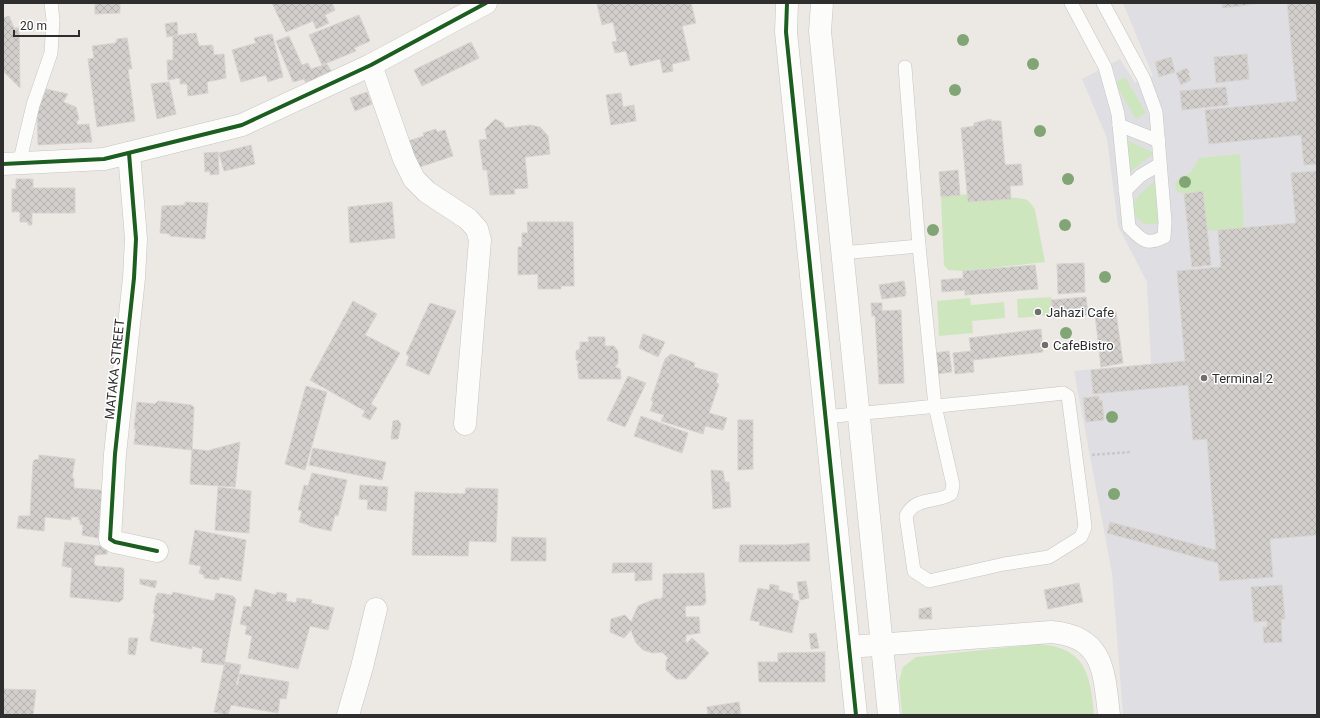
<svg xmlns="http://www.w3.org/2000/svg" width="1320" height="718" viewBox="0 0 1320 718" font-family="Roboto,sans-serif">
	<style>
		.airport { fill: #dfdee2 }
		.grass { fill: #cee6be }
		.building { fill: url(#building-cross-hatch); stroke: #d7d4d0 }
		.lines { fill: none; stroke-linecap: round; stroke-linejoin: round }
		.service-casing { stroke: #c5c4c5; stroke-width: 14 }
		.minor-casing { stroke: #c5c4c5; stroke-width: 23 }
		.path { stroke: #c9c9c8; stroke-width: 2.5; stroke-dasharray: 3 2; stroke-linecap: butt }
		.service { stroke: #fcfcfb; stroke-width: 13 }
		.minor { stroke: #fcfcfb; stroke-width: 22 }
		.cycleway-casing { stroke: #fff; stroke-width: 6 }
		.cycleway { stroke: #1b5e20; stroke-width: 4 }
		.tree { fill: #82a575 }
		.poi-dot { fill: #706f6e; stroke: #fff; stroke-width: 1.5 }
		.labels { text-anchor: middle; stroke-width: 3; stroke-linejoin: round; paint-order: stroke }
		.poi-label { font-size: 13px; fill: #2e2e2e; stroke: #fff; text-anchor: start }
		.street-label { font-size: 13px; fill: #2e2e2e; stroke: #fff }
	</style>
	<defs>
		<pattern id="building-cross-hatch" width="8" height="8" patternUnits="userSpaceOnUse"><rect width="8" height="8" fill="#d1cecb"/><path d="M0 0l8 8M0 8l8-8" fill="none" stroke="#b4b1af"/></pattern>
	</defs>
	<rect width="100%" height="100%" fill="#ece8e4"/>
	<path class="airport" d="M1123,3H1317V715H1123L1112,573L1074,371L1151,364L1147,282L1118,226L1107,138L1082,79L1120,59L1135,83L1153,76Z"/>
	<g class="grass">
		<path d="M1125,77L1146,113L1136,119L1115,83Z"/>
		<path d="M1127,140L1154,153L1130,172Z"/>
		<path d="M1240,154L1244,228L1207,231L1203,192L1184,194L1178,192L1175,188L1176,181L1191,172L1199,158Z"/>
		<path d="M1155,181L1158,224H1145L1134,216L1133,204L1140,194Z"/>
		<path d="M968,194L969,202C983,201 1010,195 1024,199C1029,200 1033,206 1035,210L1045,262L963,271L948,270L944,265L941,197Z"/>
		<path d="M1051,297L1052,315L1018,318L1017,299Z"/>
		<path d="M970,298L971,305L1004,302L1005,318L972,321L973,333L939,336L937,301Z"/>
		<path d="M1039,644C1086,648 1090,674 1094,715H902L899,681L903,667L916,657Z"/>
	</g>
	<g class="building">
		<path d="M95,3H120V13L95,14Z"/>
		<path d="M272,3H332L335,10L325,15L329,23L316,29L313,21L286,32Z"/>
		<path d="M601,3H691L696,23L682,26L690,60L672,64L673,71L663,73L660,59L630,66L626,51L615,53L612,42L617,41L613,22L602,25L597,4Z"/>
		<path d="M1222,3H1255V4L1223,8Z"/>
		<path d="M1287,3H1317V164L1304,165L1301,135L1209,144L1205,110L1297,101Z"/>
		<path d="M359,15L370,41L354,48L356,51L322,65L309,35Z"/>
		<path d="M9,16L14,28H19L20,88L3,71V18Z"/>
		<path d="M177,22L178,35L167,37L165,24Z"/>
		<path d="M196,33L199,46L211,45L213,46L214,55L224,54L226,78L207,82L208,93L188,96L187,84H180V78L168,80L167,60H173V36Z"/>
		<path d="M272,34L283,77L268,82L266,75L241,82L232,50L256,43L254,38Z"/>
		<path d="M289,36L302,65L308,63L311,69L327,64L331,71L306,83L304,79L293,82L276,41Z"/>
		<path d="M127,38L132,69H128L135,121L97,127L88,59L94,58L92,46L116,43L117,39Z"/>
		<path d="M471,42L479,58L422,86L414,70Z"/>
		<path d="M1247,54L1249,79L1216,83L1214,57Z"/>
		<path d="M1171,57L1175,72L1159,77L1155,62Z"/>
		<path d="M1186,68L1190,72L1188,73L1191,80L1181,85L1176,73Z"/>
		<path d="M169,82L176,114L157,119L151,84Z"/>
		<path d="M1226,87L1228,105L1182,110L1180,91Z"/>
		<path d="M46,89L68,94L63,102L76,107L79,120L77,121V125L89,124L92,142L38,145L37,112Z"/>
		<path d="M367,92L372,104L355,111L350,98Z"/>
		<path d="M621,93L623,107L634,105L636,121L611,125L606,95Z"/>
		<path d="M495,119L503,123L505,128L530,125L540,127L548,136L550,154L525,157L528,188L514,189L515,194L490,195L487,170H483L479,140L487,139L485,129Z"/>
		<path d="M991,119V121H1001L1005,165L1021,164L1023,185L1010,186L1011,199L968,202L961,128L974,126V123Z"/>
		<path d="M436,129L437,132L445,130L453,156L417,168L408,141L424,136L423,133Z"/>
		<path d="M251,145L255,164L224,171L219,153Z"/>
		<path d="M218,152L219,174L210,175V171L205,172L204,153Z"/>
		<path d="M958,170L960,195L941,197L939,172Z"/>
		<path d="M1317,171V535L1270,539L1273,577L1220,581L1218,563L1107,533L1110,522L1216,550L1207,439L1193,440L1188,385L1093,394L1091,370L1185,361L1177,271L1221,267L1218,230L1296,223L1291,173Z"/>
		<path d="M16,179H33V188H75V213H32V225H28V222H20V212H12V189H16Z"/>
		<path d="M1203,191L1211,265L1192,267L1184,194Z"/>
		<path d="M185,202L208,203L205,239L170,236V234L160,233L162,206L185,205Z"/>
		<path d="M392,202L395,238L350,243L348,207Z"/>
		<path d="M527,222H573L574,286H561V289H538V274L518,275V247H522V233H528Z"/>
		<path d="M1084,263L1085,292L1058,294L1057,264Z"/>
		<path d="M1035,265L1038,289L965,295V290L942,292L941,280L963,278V271Z"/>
		<path d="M904,281L906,293L905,296L882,299L879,285Z"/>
		<path d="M1086,297L1088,315L1053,318L1051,300Z"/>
		<path d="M353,301L377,314L365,335L400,353L371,404L377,408L370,420L362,416L365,411L310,380Z"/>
		<path d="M430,303L456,311L429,375L406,365L409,357L406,354Z"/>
		<path d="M871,303H882V311L901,310L904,383L879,384L875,316H872Z"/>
		<path d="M1116,312L1123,363L1101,367L1095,314Z"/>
		<path d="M1041,329L1043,352L973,360L974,372L955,374L953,353L971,351L969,338Z"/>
		<path d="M643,334L665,342L658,357L639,348Z"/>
		<path d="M588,337H605V346H614L618,351V363L615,367L620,369L621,379H579L577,364L580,362L576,360V351L580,349V342H589Z"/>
		<path d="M949,351L952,372L936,374L934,353Z"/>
		<path d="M671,354L695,363L694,367L718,374L716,383L719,384L709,413L727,418L723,430L705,426L703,434L661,421L664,415L650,411L653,402L651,400L665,359Z"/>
		<path d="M628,376L646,383L625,427L607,420Z"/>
		<path d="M306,386L327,392L305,470L285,464Z"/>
		<path d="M1099,396V401L1102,400L1104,420L1086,422L1083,398Z"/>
		<path d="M158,401L191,405L194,407L192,450L134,444L136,429H134L137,402L155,404Z"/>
		<path d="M641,416L688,433L682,453L634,436Z"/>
		<path d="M398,420L401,424L398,439H391L393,421Z"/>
		<path d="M738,420H753V469L738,470Z"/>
		<path d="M240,442L235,487L190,484L192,449L210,451V450Z"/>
		<path d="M313,448L386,462L382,480L309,465Z"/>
		<path d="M39,455L75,459L72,478H74V488L100,490L102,492L98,538L82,535L83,525L80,524V519L78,520L79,517H71V520L45,517L44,531L17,528L19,516H30L33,463L34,460L39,459Z"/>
		<path d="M711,470L723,471L725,482H729L731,507L713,509Z"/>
		<path d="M312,473L347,480L338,516L335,515L331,531L309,526V525L299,522L302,511L298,510L304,485L308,486Z"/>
		<path d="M360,485L388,487L386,511L367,509L368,500L359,499Z"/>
		<path d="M218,487L251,491L249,533L215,530Z"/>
		<path d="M466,488L498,489L496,542L469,541L468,556L412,555L415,492L465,494Z"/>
		<path d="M195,530L246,540L241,581L219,577V580L204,578V575L199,573L201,566L189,564Z"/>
		<path d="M512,537L546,538V561H511Z"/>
		<path d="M65,542L108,547L107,554L95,555L94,564L97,566L123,568L124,570L123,599L119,602L70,597L72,568L62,566Z"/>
		<path d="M809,543L810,561L739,562L740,545H786Z"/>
		<path d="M613,563H652V580L635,581V572L612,573Z"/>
		<path d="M704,573L706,602L704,605L686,606L685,608L686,617H699L700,633L686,635V643H687L692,638L709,653L686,679H676L666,670V662L668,658L662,652L653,653L643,650L636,643L631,630L624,638L610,632L611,619L625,615L631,622L638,606L655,599H661L663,596V574Z"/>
		<path d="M140,579L157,581L155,588L140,584Z"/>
		<path d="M806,581L809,598L800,600L797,582Z"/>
		<path d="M1079,583L1083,602L1048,609L1044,590Z"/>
		<path d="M770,584L779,586L778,590L793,594L792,599L799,601L792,633L759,625L760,622L750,620L758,588L769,590Z"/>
		<path d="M1282,585L1285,619H1281L1282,642L1264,643L1263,627H1267V621L1254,622L1251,587Z"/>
		<path d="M255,589L276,595L277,592L287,594L286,601L296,603L297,598L312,600L311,603L334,608L328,630L310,626L298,669L248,658L252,636L245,634L247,626L240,624L244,606L251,607Z"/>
		<path d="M173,592L214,601L216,593L233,596L236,599L224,665L201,662L203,649L192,646V649L151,641L150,638L155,614L153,613L156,596L158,593L172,595Z"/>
		<path d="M931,607L932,619H919V609Z"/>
		<path d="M816,633L819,648L811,649L809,634Z"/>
		<path d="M129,638H138L135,655L128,654Z"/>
		<path d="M825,652V682H759L758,662H778V653Z"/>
		<path d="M225,662L241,665L236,685H238L240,674L289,682L286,699L280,698L278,713L231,705L228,715L214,712Z"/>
		<path d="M3,689L36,690L33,715H3Z"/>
		<path d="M739,702L741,715H708L707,707Z"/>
	</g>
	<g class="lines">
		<defs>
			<g id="service">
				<path d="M1071,3L1105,67L1118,114L1129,227C1142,240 1146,246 1164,237L1165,222L1156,112L1144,79L1103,3"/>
				<path d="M1119,125L1159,141"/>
				<path d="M19,164L33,105L51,53L53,20L51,3"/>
				<path d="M1125,191L1140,176L1160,164"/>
				<path d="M842,253L919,246"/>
				<path d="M825,417C904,409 983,402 1063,393L1068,396L1084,518L1085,527L1081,537L1049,557L1004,564L929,581L914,571L906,516C916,496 934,504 951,494L953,485L935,406L919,246L905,67"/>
			</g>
			<g id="minor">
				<path d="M787,3L786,32L856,715"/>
				<path d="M822,3L820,31L889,715"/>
				<path d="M371,65L404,159L414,179L427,192L468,219L477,229L480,240L465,424"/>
				<path d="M129,153L136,239L134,278L115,454L110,539L115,542L157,551"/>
				<path d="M3,164L104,159L242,125L371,65L486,3"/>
				<path d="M849,647L1051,632C1104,636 1104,672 1109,715"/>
				<path d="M348,715L362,667L376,609"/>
			</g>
		</defs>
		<use href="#service" class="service-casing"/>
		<use href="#minor" class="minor-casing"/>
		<path class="path" d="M1092,455L1130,452"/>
		<use href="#service" class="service"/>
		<use href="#minor" class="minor"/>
		<defs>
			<g id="cycleway">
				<path d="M787,3L786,32L856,715"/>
				<path d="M129,153L136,239L134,278L115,454L110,539L115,542L157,551"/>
				<path d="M3,164L104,159L242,125L371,65L486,3"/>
			</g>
		</defs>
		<use href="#cycleway" class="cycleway-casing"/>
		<use href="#cycleway" class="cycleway"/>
	</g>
	<g class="tree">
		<circle cx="963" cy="40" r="6"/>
		<circle cx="1033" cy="64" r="6"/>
		<circle cx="955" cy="90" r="6"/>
		<circle cx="1040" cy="131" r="6"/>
		<circle cx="1068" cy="179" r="6"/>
		<circle cx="1185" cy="182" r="6"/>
		<circle cx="1065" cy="225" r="6"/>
		<circle cx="933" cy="230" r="6"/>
		<circle cx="1105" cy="277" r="6"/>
		<circle cx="1066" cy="333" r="6"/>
		<circle cx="1112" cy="417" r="6"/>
		<circle cx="1114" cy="494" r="6"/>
	</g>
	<g class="poi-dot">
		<circle cx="1038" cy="312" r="4"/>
		<circle cx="1045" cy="345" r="4"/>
		<circle cx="1204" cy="378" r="4"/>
	</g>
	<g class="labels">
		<g class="poi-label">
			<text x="1046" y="317">Jahazi Cafe</text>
			<text x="1053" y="350">CafeBistro</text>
			<text x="1212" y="383">Terminal 2</text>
		</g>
		<g class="street-label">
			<text transform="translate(114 369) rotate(-84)" y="5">MATAKA STREET</text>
		</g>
	</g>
	<rect width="1320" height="718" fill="none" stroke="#2e2e2e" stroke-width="8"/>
	<path d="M14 30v6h65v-6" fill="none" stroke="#2e2e2e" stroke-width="2"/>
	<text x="20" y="30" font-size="12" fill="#2e2e2e" stroke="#ffffff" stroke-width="3" paint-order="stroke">20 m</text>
</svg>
